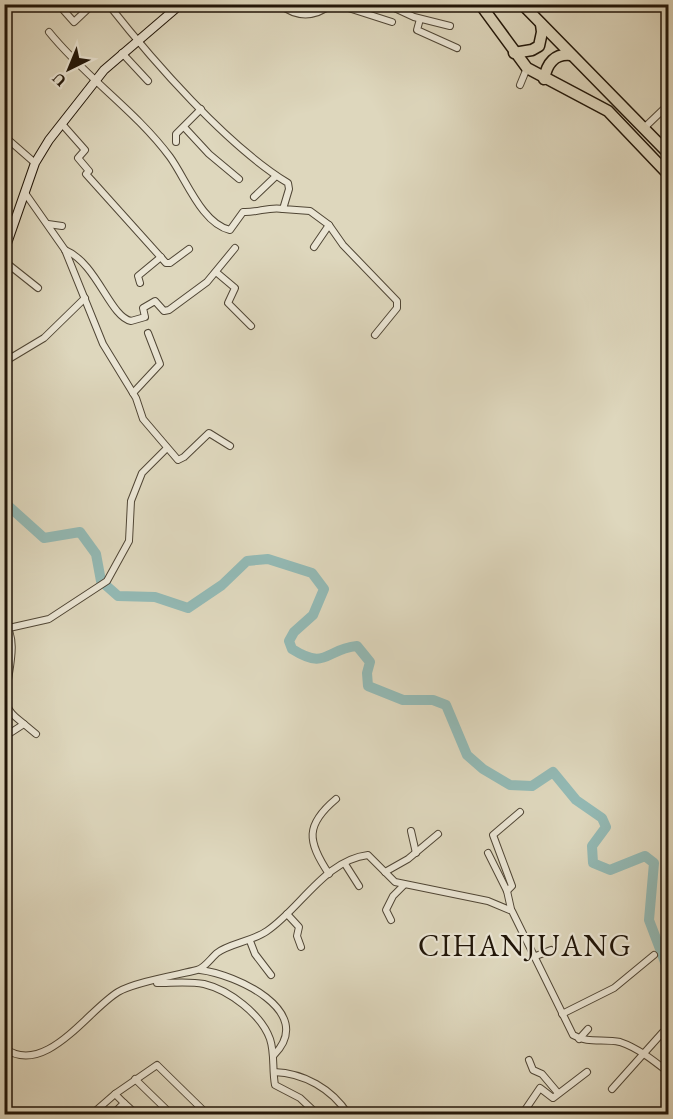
<svg xmlns="http://www.w3.org/2000/svg" width="673" height="1119" viewBox="0 0 673 1119" font-family="'EB Garamond',serif">
	<style>
		.lines { fill: none; stroke-linecap: round; stroke-linejoin: round }
		.river { stroke: #93b9b4; stroke-width: 10 }
		.street-casing { stroke: #504635; stroke-width: 8 }
		.secondary-casing { stroke: #201508; stroke-width: 10 }
		.highway-casing { stroke: #201508; stroke-width: 13 }
		.street { stroke: #eae5d4; stroke-width: 6 }
		.secondary { stroke: #eae5d4; stroke-width: 8 }
		.highway { stroke: #ded7bd; stroke-width: 10 }
		.labels { text-anchor: middle; stroke-width: 4.5; stroke-linejoin: round; paint-order: stroke }
		.quarter-label { font-size: 30px; letter-spacing: 1.5px; fill: #201508; stroke: #eae5d4 }
	</style>
	<rect width="100%" height="100%" fill="#ded7bd"/>
	<filter id="stains"><feTurbulence type="fractalNoise" baseFrequency=".00333" numOctaves="4"/><feColorMatrix values="0 0 0 0 .2 0 0 0 0 .09 0 0 0 0 .02 0 0 0 .5 -.17"/></filter>
	<radialGradient id="worn" r=".72"><stop offset=".6" stop-color="#630" stop-opacity="0"/><stop offset="1" stop-color="#630" stop-opacity=".3"/></radialGradient>
	<g class="lines">
		<path class="river" d="M4,502L44,538L80,532L96,554L101,581L118,596L155,597L188,608L222,585L247,561L268,559L312,573L324,589L313,615L294,632L289,641L292,649C327,671 325,649 357,646L370,662L367,673L368,686L403,700H433L446,705L467,755L483,769L510,785L532,786L553,772L576,800L602,818L606,827L592,846L593,863L610,870L645,856L654,863L649,920L668,970"/>
		<defs>
			<g id="street">
				<path d="M58,4L74,22L93,4"/>
				<path d="M108,4C153,61 227,146 288,183L289,189L283,209L310,211L329,225L343,245L397,301V308L375,335"/>
				<path d="M279,4C297,18 314,18 332,4"/>
				<path d="M336,4L392,22"/>
				<path d="M386,4L414,17L450,26"/>
				<path d="M420,19L417,30L457,48"/>
				<path d="M49,32C86,78 135,110 170,157C186,179 202,224 230,230L243,212C257,213 270,206 283,209"/>
				<path d="M122,53L148,81"/>
				<path d="M520,85L527,68"/>
				<path d="M62,124L85,150L78,158L89,171L86,174L166,263H170L189,249"/>
				<path d="M184,127L209,154L239,179"/>
				<path d="M644,128L668,105"/>
				<path d="M4,136L35,163"/>
				<path d="M176,142V134L201,109"/>
				<path d="M25,193L65,250L103,344L136,398L143,419L178,460L184,457L209,433L230,446"/>
				<path d="M254,197L276,176"/>
				<path d="M48,224L62,226"/>
				<path d="M314,247L329,225"/>
				<path d="M65,250C97,263 110,317 131,321L145,317L143,308L155,301L164,311L169,310L207,282L235,248"/>
				<path d="M4,261L38,288"/>
				<path d="M216,272L235,288L228,303L251,326"/>
				<path d="M140,283L138,276L161,257"/>
				<path d="M4,362L44,338L85,298"/>
				<path d="M133,393L160,364L148,333"/>
				<path d="M4,622C23,645 0,689 8,707C10,714 18,719 24,724"/>
				<path d="M9,628L49,619L107,581L129,541L131,501L142,473L167,448"/>
				<path d="M4,737L24,724L36,734"/>
				<path d="M411,831L416,853"/>
				<path d="M488,853L507,891L511,909"/>
				<path d="M345,864L359,886"/>
				<path d="M385,872L408,859L438,834"/>
				<path d="M329,874C307,841 305,825 336,799"/>
				<path d="M507,891L512,886L493,835L520,812"/>
				<path d="M287,914L299,927L297,936L301,947"/>
				<path d="M391,920L386,910L393,896L404,885"/>
				<path d="M250,941L255,954L271,975"/>
				<path d="M536,956L551,950"/>
				<path d="M200,970C235,974 317,1011 274,1055"/>
				<path d="M157,983C172,983 189,981 204,984C229,990 261,1014 270,1039C275,1054 272,1069 275,1085L300,1098L317,1114"/>
				<path d="M562,1014L614,988L654,955"/>
				<path d="M579,1039L588,1029"/>
				<path d="M4,1048C45,1078 88,1010 118,992C135,982 177,975 197,970C205,968 211,958 217,953C228,944 253,941 267,931C300,909 325,860 368,855L395,882L488,901L512,911L573,1035C588,1044 604,1038 620,1042C638,1048 654,1061 668,1072"/>
				<path d="M529,1060L533,1070L542,1074L558,1093"/>
				<path d="M274,1072C304,1073 332,1089 348,1114"/>
				<path d="M135,1079L171,1114"/>
				<path d="M612,1089L663,1032"/>
				<path d="M124,1103L136,1114"/>
				<path d="M523,1113L540,1088L553,1098L587,1072"/>
				<path d="M92,1114L115,1094L157,1065L207,1114"/>
				<path d="M113,1114L124,1103L115,1094"/>
			</g>
			<path id="secondary" d="M4,252L35,163L49,140L104,70L181,4"/>
			<g id="highway">
				<path d="M480,4L527,68L608,111L668,174"/>
				<path d="M522,4L668,153"/>
				<path d="M514,53L532,50L539,46L542,32L541,24"/>
				<path d="M544,79C547,63 555,53 571,55"/>
			</g>
		</defs>
		<use href="#street" class="street-casing"/>
		<use href="#secondary" class="secondary-casing"/>
		<use href="#highway" class="highway-casing"/>
		<use href="#street" class="street"/>
		<use href="#secondary" class="secondary"/>
		<use href="#highway" class="highway"/>
	</g>
	<g class="labels">
		<g class="quarter-label">
			<text x="525" y="956">CIHANJUANG</text>
		</g>
	</g>
	<rect width="673" height="1119" fill="none" stroke="#ded7bd" stroke-width="24"/>
	<rect x="6" y="6" width="661" height="1107" fill="none" stroke="#201508" stroke-width="3"/>
	<rect x="12" y="12" width="649" height="1095" fill="none" stroke="#201508" stroke-width="1.5"/>
	<g transform="translate(69 69) rotate(223)" stroke="#eae5d4" stroke-width="4.5" paint-order="stroke">
	<path d="M0-4.5L10 22L0 15L-10 22Z" fill="#201508"/>
	<text y="-9" font-size="16" font-weight="bold" text-anchor="middle" fill="#201508">U</text>
	</g>
	<rect width="100%" height="100%" filter="url(#stains)"/>
	<rect width="100%" height="100%" fill="url(#worn)"/>
</svg>
